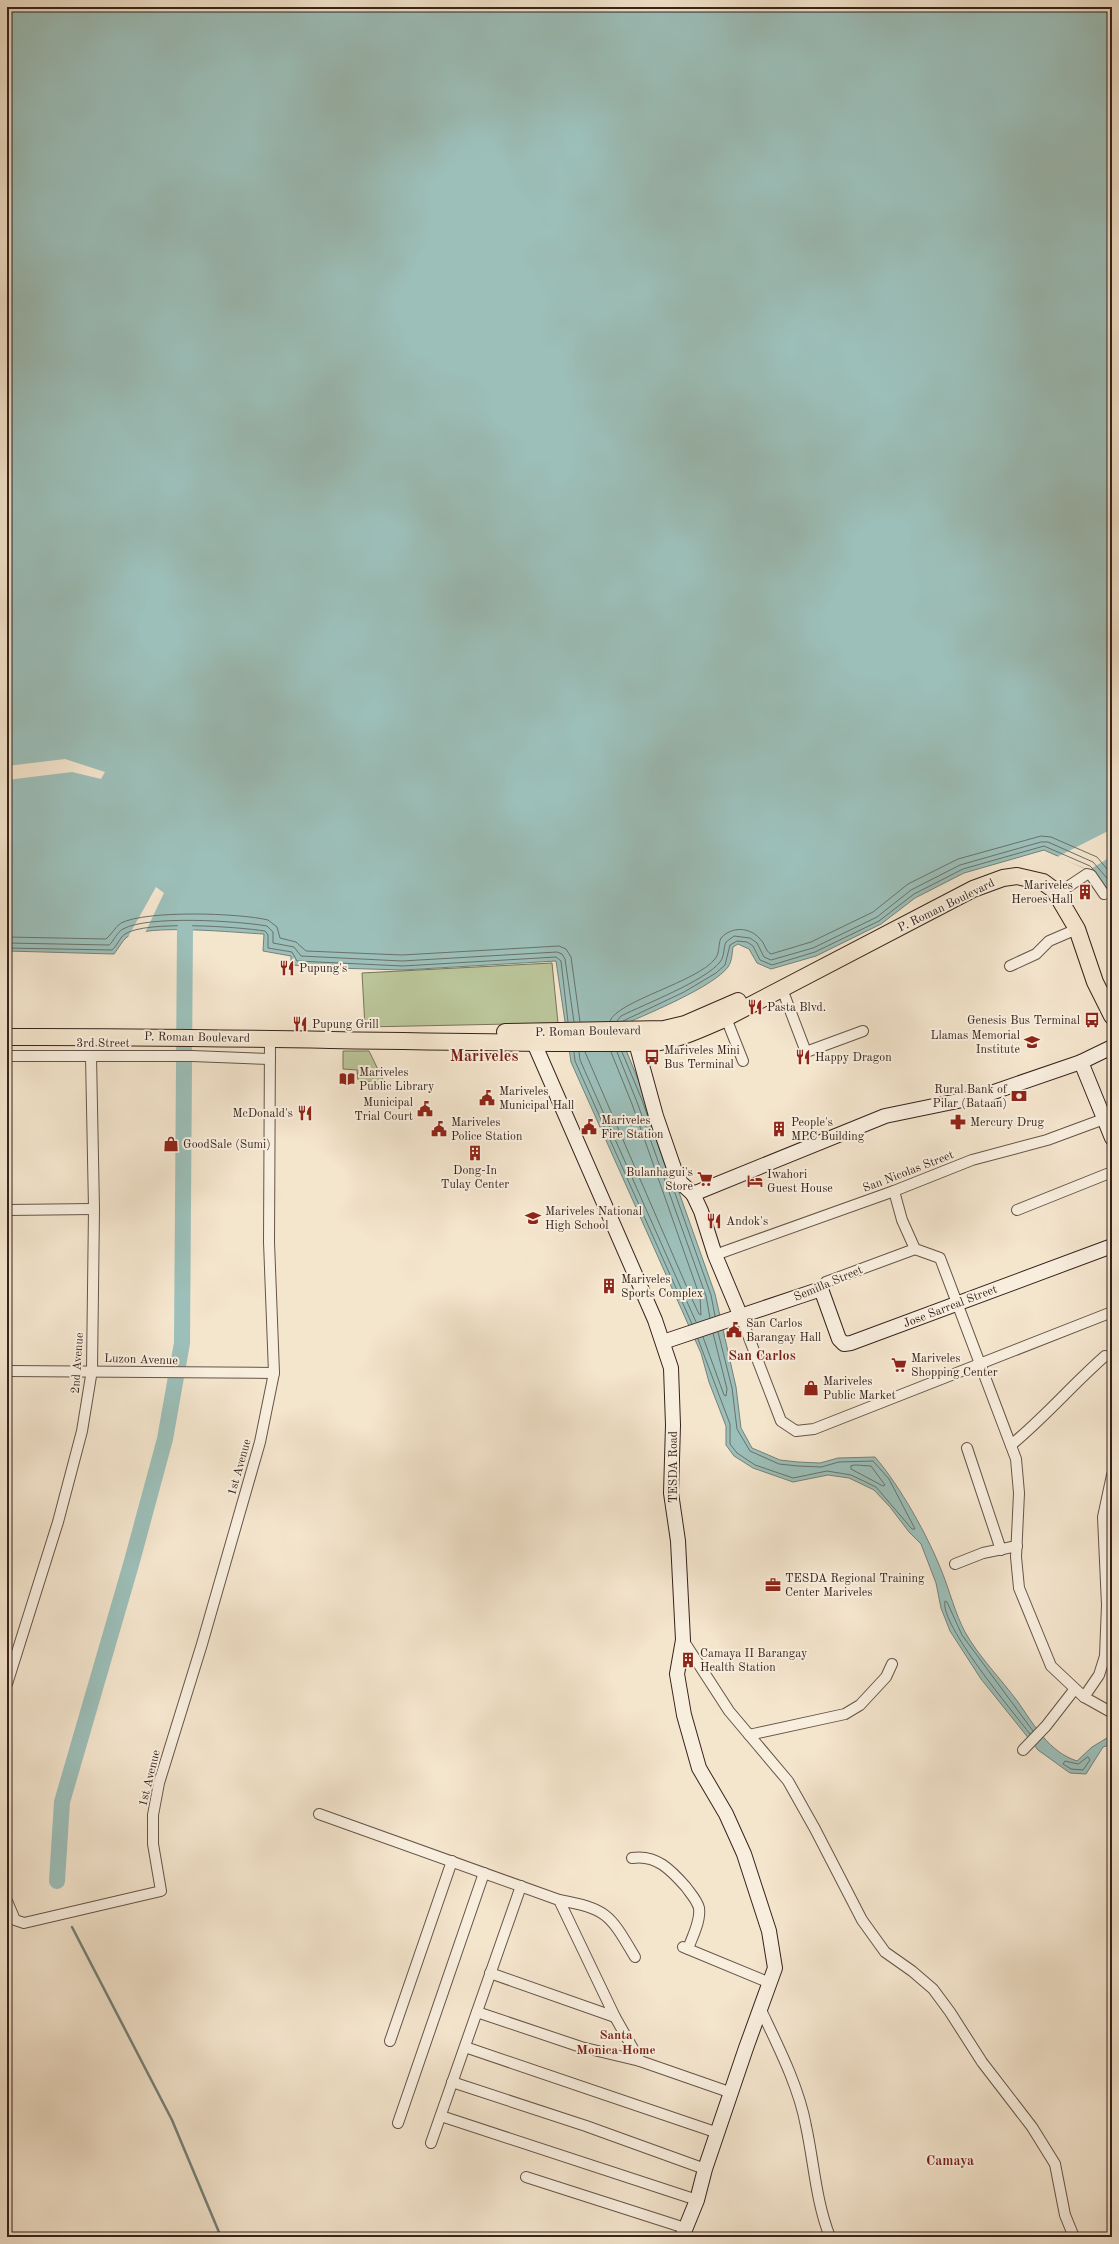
<svg xmlns="http://www.w3.org/2000/svg" width="1119" height="2244" viewBox="0 0 1119 2244" font-family="'Old Standard TT',serif">
	<style>
		.green { fill: #bac599; stroke: #78745a }
		.water { fill: #9cbfb9; stroke: #74817a }
		.pier { fill: #f4e5cd }
		.lines { fill: none; stroke-linecap: round; stroke-linejoin: round }
		.shore { stroke: #6a716a; stroke-width: 1 }
		.stream { stroke: #74817a; stroke-width: 2.5 }
		.river { stroke: #9cbfb9; stroke-width: 16 }
		.street-casing { stroke: #665448; stroke-width: 12 }
		.secondary-casing { stroke: #37231b; stroke-width: 16 }
		.primary-casing { stroke: #37231b; stroke-width: 18 }
		.street { stroke: #f8eede; stroke-width: 10 }
		.secondary { stroke: #f8eede; stroke-width: 14 }
		.primary { stroke: #f4e5cd; stroke-width: 16 }
		.labels { text-anchor: middle; stroke-width: 4; stroke-linejoin: round; paint-order: stroke }
		.poi-label { font-size: 12px; fill: #37231b; stroke: #f8eede; text-anchor: start }
		.street-label { font-size: 12px; fill: #37231b; stroke: #f8eede }
		.neighbourhood-label { font-size: 13px; font-weight: bold; fill: #7a1f14; stroke: #f8eede }
		.quarter-label { font-size: 14px; font-weight: bold; fill: #7a1f14; stroke: #f8eede }
		.district-label { font-size: 16px; font-weight: bold; fill: #7a1f14; stroke: #f8eede }
	</style>
	<rect width="100%" height="100%" fill="#f4e5cd"/>
	<filter id="stains"><feTurbulence type="fractalNoise" baseFrequency=".005" numOctaves="4"/><feColorMatrix values="0 0 0 0 .2 0 0 0 0 .09 0 0 0 0 .02 0 0 0 .5 -.17"/></filter>
	<radialGradient id="worn" r=".72"><stop offset=".6" stop-color="#630" stop-opacity="0"/><stop offset="1" stop-color="#630" stop-opacity=".3"/></radialGradient>
	<g class="green">
		<path d="M552,963L558,1023L365,1027L362,973Z"/>
		<path d="M343,1051H369L388,1090L365,1080H358L357,1070L343,1069Z"/>
	</g>
	<path class="water" d="M7,7H1112V899L1089,870L1044,850L964,873L915,898L881,924L816,956L771,969L757,963L749,949L738,944L733,947C732,954 732,961 728,967C713,987 649,1013 625,1024L626,1050L646,1099L715,1294L736,1387L741,1428L752,1448L780,1460L798,1462L820,1463L838,1458L875,1457C900,1486 928,1536 942,1572C950,1592 955,1613 965,1632C979,1657 1001,1679 1018,1702C1034,1725 1049,1752 1077,1761L1092,1747L1112,1735V1744L1103,1747L1086,1774L1070,1773L1038,1750L981,1679L950,1631L941,1608L936,1583L921,1544L909,1532L890,1507L874,1490L849,1478L828,1475L793,1482L753,1468L734,1456L726,1445V1426L709,1382L701,1353L571,1062L556,961L403,970L335,968L291,965V956L263,951L264,934C238,933 147,923 127,937C122,941 118,949 114,954L7,951Z"/>
	<g class="pier">
		<path d="M65,759L105,772L101,779L72,772L7,780V766Z"/>
		<path d="M1112,829V856L1089,870L1057,857Z"/>
		<path d="M156,887L164,893L145,933L128,937Z"/>
	</g>
	<g class="lines">
		<g class="shore">
			<path d="M7,937L106,939C112,934 115,927 121,923C147,910 239,913 268,920L277,927L280,938L296,942L306,951L402,955L559,946L566,949L571,957L580,1022"/>
			<path d="M7,943L109,945C114,941 117,932 123,929C148,915 238,921 267,926L273,932V943L294,947L301,956L402,961L557,952L562,954L565,959L574,1022"/>
			<path d="M7,948L112,950C117,946 120,937 125,934C146,920 239,927 265,931L268,935V948L292,952L297,961L403,966L556,957L561,961L568,1022"/>
			<path d="M610,1021C617,1001 697,982 715,959C720,953 718,944 721,938C732,926 750,927 760,939C765,943 765,951 771,954L811,942L873,912L908,884L958,859L1041,836L1051,837L1097,857L1112,875"/>
			<path d="M617,1021L621,1016C645,1004 705,981 720,962C725,956 723,948 726,942L734,936L750,938L757,943L764,957L771,960L813,948L877,917L911,890L960,865L1041,842H1048L1093,862L1112,884"/>
			<path d="M623,1021L684,992L716,973L725,965L730,945L737,941L747,942L753,946L760,960L772,965L815,952L879,921L914,894L963,869L1044,846L1090,866L1095,871"/>
			<path d="M574,1052L575,1061L692,1324"/>
			<path d="M579,1052L580,1060L696,1322"/>
			<path d="M585,1052L692,1299L699,1314L701,1315L700,1297L632,1104L611,1052"/>
			<path d="M617,1052L637,1102L706,1296L710,1318"/>
			<path d="M622,1052L642,1100L711,1295L715,1316"/>
			<path d="M703,1337L724,1395L726,1396L727,1389L713,1333"/>
			<path d="M698,1339L730,1424V1444L737,1453L755,1465L793,1478L827,1471L851,1475L876,1487L912,1529H915L889,1479L873,1461L839,1462L821,1467L798,1466L779,1464L750,1451L737,1429L732,1388L718,1332"/>
			<path d="M856,1465L871,1466L885,1485L883,1486L851,1469V1466Z"/>
			<path d="M1030,1734C1014,1713 939,1624 945,1601L947,1602L962,1635L1033,1731"/>
			<path d="M1088,1757L1090,1760L1083,1770L1071,1769L1063,1764L1065,1761L1078,1764Z"/>
		</g>
		<path class="stream" d="M72,1927L172,2120L221,2237"/>
		<path class="river" d="M57,1881L62,1802L132,1561L165,1439L182,1343L185,929"/>
		<defs>
			<g id="street">
				<path d="M1057,894L1087,874L1091,875L1104,894"/>
				<path d="M1010,966L1036,954L1049,941L1077,929"/>
				<path d="M782,989L806,1052L863,1031"/>
				<path d="M726,1018L743,1061"/>
				<path d="M7,1056H192L270,1059"/>
				<path d="M894,1191L902,1220L915,1249L940,1258L1016,1459L1019,1493L1016,1557L1019,1588L1051,1666L1084,1697L1109,1711H1112"/>
				<path d="M7,1210L94,1209"/>
				<path d="M1017,1210L1112,1172"/>
				<path d="M715,1255L894,1191L972,1160L1047,1140L1112,1116"/>
				<path d="M821,1289L826,1282L915,1249"/>
				<path d="M741,1317L781,1421L796,1431L814,1429L1112,1312"/>
				<path d="M7,1371L274,1373"/>
				<path d="M1011,1445C1044,1418 1072,1385 1105,1356"/>
				<path d="M967,1448L1001,1550"/>
				<path d="M955,1564L983,1553L1017,1546"/>
				<path d="M683,1640L729,1711L788,1781L815,1829L862,1920L885,1952L912,1971L933,1989L950,2012L982,2062L1032,2127L1055,2164L1065,2215L1074,2237"/>
				<path d="M7,1684L58,1522L82,1431L92,1370L94,1209L91,1056"/>
				<path d="M1084,1697L1099,1675L1105,1656L1107,1605L1103,1517L1112,1475"/>
				<path d="M749,1735L845,1714L860,1705L886,1677L892,1664"/>
				<path d="M1023,1750L1046,1726L1074,1690"/>
				<path d="M319,1814L559,1900L615,2017L640,2061L732,2093"/>
				<path d="M632,1858C656,1854 671,1870 686,1887C690,1893 697,1900 699,1908C701,1921 692,1937 688,1949"/>
				<path d="M559,1900C608,1909 610,1915 635,1957"/>
				<path d="M7,1901L15,1920L24,1923L161,1891L153,1844V1815L159,1783L202,1644L260,1442L274,1373L269,1242L270,1038"/>
				<path d="M683,1947L770,1983"/>
				<path d="M490,1973L615,2017"/>
				<path d="M761,2010C778,2046 799,2087 806,2126C814,2163 816,2202 830,2237"/>
				<path d="M477,2012L581,2047L640,2061"/>
				<path d="M390,2041L452,1861"/>
				<path d="M465,2047L718,2133"/>
				<path d="M452,2082L586,2126L705,2169"/>
				<path d="M441,2116L697,2200"/>
				<path d="M398,2123L484,1873"/>
				<path d="M431,2143L521,1886"/>
				<path d="M526,2177L685,2228"/>
			</g>
			<g id="secondary">
				<path d="M534,1043L655,1320L671,1368L673,1425L671,1493L678,1541L683,1640L677,1674L684,1715L699,1768L726,1814L744,1854L769,1931L775,1968L746,2048L705,2169L697,2200L682,2237"/>
				<path d="M636,1043L656,1116L675,1171L681,1183L693,1194"/>
				<path d="M1081,1062L1112,1138"/>
				<path d="M693,1194L885,1116L982,1096L1081,1062L1112,1047"/>
				<path d="M693,1194L701,1211L715,1255L741,1317"/>
				<path d="M663,1342L821,1289L839,1339L844,1344L851,1343L1112,1246"/>
			</g>
			<g id="primary">
				<path d="M505,1032L664,1029L685,1024L738,1001"/>
				<path d="M7,1037C223,1036 438,1044 653,1043C678,1040 699,1030 722,1020L973,889L1003,878L1017,876L1043,882L1054,890L1077,929L1095,982L1112,1016"/>
			</g>
		</defs>
		<use href="#street" class="street-casing"/>
		<use href="#secondary" class="secondary-casing"/>
		<use href="#primary" class="primary-casing"/>
		<use href="#street" class="street"/>
		<use href="#secondary" class="secondary"/>
		<use href="#primary" class="primary"/>
	</g>
	<defs>
		<symbol id="building-bare" viewBox="-9 -9 18 18"><path d="M-4-6H4V6H1V3H-1V6H-4ZM-2.5-4.3h1.7v1.8h-1.7ZM.8-4.3h1.7v1.8H.8ZM-2.5-1h1.7V.8h-1.7ZM.8-1h1.7V.8H.8Z" fill="#8f2418" stroke="#f8eede" stroke-width="2.5" paint-order="stroke"/></symbol>
		<symbol id="restaurant-bare" viewBox="-9 -9 18 18"><path d="M-5-6h1v4h1v-4h1v4h1v-4h1v5L-1.5 .5V6h-2V.5L-5-1ZM5-6V6H3V1.5H1.5Q1.5-4 5-6Z" fill="#8f2418" stroke="#f8eede" stroke-width="2.5" paint-order="stroke"/></symbol>
		<symbol id="bus-bare" viewBox="-9 -9 18 18"><path d="M-5-6H5V4H4V6H2V4H-2V6H-4V4H-5ZM-3.5-4V0h7V-4ZM-3.5 1.2v1.5H-2V1.2ZM2 1.2v1.5H3.5V1.2Z" fill="#8f2418" stroke="#f8eede" stroke-width="2.5" paint-order="stroke"/></symbol>
		<symbol id="school-bare" viewBox="-9 -9 18 18"><path d="M0-5L7-2L0 1L-7-2ZM-4 1L0 2.5L4 1V4Q0 6-4 4Z" fill="#8f2418" stroke="#f8eede" stroke-width="2.5" paint-order="stroke"/></symbol>
		<symbol id="library-bare" viewBox="-9 -9 18 18"><path d="M-6-4Q-3-5.5-.7-3.5V5Q-3 3-6 4ZM6-4Q3-5.5 .7-3.5V5Q3 3 6 4Z" fill="#8f2418" stroke="#f8eede" stroke-width="2.5" paint-order="stroke"/></symbol>
		<symbol id="bank-bare" viewBox="-9 -9 18 18"><path d="M-6-4H6V4H-6ZM0-2.3a2.3 2.3 0 1 0 0 4.6a2.3 2.3 0 1 0 0-4.6Z" fill="#8f2418" stroke="#f8eede" stroke-width="2.5" paint-order="stroke"/></symbol>
		<symbol id="civic-bare" viewBox="-9 -9 18 18"><path d="M-.6-6.5H3V-4.5H.6V-3L4-1V1h2V6H-6V1h2V-1L-.6-3ZM-1.2 2.5V6h2.4V2.5Z" fill="#8f2418" stroke="#f8eede" stroke-width="2.5" paint-order="stroke"/></symbol>
		<symbol id="pharmacy-bare" viewBox="-9 -9 18 18"><path d="M-2-6h4v4h4v4h-4v4h-4v-4h-4v-4h4Z" fill="#8f2418" stroke="#f8eede" stroke-width="2.5" paint-order="stroke"/></symbol>
		<symbol id="shop-bare" viewBox="-9 -9 18 18"><path d="M-5-2.5h2.3a2.7 3.5 0 0 1 5.4 0H5L5.5 6h-11ZM-1.5-2.5h3a1.5 2.3 0 0 0-3 0Z" fill="#8f2418" stroke="#f8eede" stroke-width="2.5" paint-order="stroke"/></symbol>
		<symbol id="supermarket-bare" viewBox="-9 -9 18 18"><path d="M-6-5.5h2.5l.6 2H6L4.5 2H-2.5L-4.4-4H-6ZM-1.5 3.2a1.3 1.3 0 1 0 .1 0ZM3 3.2a1.3 1.3 0 1 0 .1 0Z" fill="#8f2418" stroke="#f8eede" stroke-width="2.5" paint-order="stroke"/></symbol>
		<symbol id="hotel-bare" viewBox="-9 -9 18 18"><path d="M-6-4.5h1.5V1H6V5H4.5V3h-9V5H-6ZM-4 0a1.8 1.8 0 1 1 3.6 0ZM.5 0V-2.5h3Q6-2.5 6 0Z" fill="#8f2418" stroke="#f8eede" stroke-width="2.5" paint-order="stroke"/></symbol>
		<symbol id="office-bare" viewBox="-9 -9 18 18"><path d="M-6-3h4V-5.5h4V-3h4V5H-6ZM-1-4.5V-3h2v-1.5ZM-6 0V1H6V0Z" fill="#8f2418" stroke="#f8eede" stroke-width="2.5" paint-order="stroke"/></symbol>
	</defs>
	<g fill-rule="evenodd">
		<use href="#building-bare" x="1074" y="881" width="22" height="22"/>
		<use href="#restaurant-bare" x="276" y="957" width="22" height="22"/>
		<use href="#restaurant-bare" x="744" y="996" width="22" height="22"/>
		<use href="#bus-bare" x="1081" y="1009" width="22" height="22"/>
		<use href="#restaurant-bare" x="289" y="1013" width="22" height="22"/>
		<use href="#school-bare" x="1021" y="1031" width="22" height="22"/>
		<use href="#bus-bare" x="641" y="1046" width="22" height="22"/>
		<use href="#restaurant-bare" x="792" y="1046" width="22" height="22"/>
		<use href="#library-bare" x="336" y="1068" width="22" height="22"/>
		<use href="#bank-bare" x="1008" y="1085" width="22" height="22"/>
		<use href="#civic-bare" x="476" y="1087" width="22" height="22"/>
		<use href="#civic-bare" x="414" y="1098" width="22" height="22"/>
		<use href="#restaurant-bare" x="294" y="1102" width="22" height="22"/>
		<use href="#pharmacy-bare" x="947" y="1111" width="22" height="22"/>
		<use href="#civic-bare" x="578" y="1116" width="22" height="22"/>
		<use href="#civic-bare" x="428" y="1118" width="22" height="22"/>
		<use href="#building-bare" x="768" y="1118" width="22" height="22"/>
		<use href="#shop-bare" x="160" y="1133" width="22" height="22"/>
		<use href="#building-bare" x="464" y="1142" width="22" height="22"/>
		<use href="#supermarket-bare" x="694" y="1168" width="22" height="22"/>
		<use href="#hotel-bare" x="744" y="1170" width="22" height="22"/>
		<use href="#school-bare" x="522" y="1207" width="22" height="22"/>
		<use href="#restaurant-bare" x="703" y="1210" width="22" height="22"/>
		<use href="#building-bare" x="598" y="1275" width="22" height="22"/>
		<use href="#civic-bare" x="723" y="1319" width="22" height="22"/>
		<use href="#supermarket-bare" x="888" y="1354" width="22" height="22"/>
		<use href="#shop-bare" x="800" y="1377" width="22" height="22"/>
		<use href="#office-bare" x="762" y="1574" width="22" height="22"/>
		<use href="#building-bare" x="677" y="1649" width="22" height="22"/>
	</g>
	<g class="labels">
		<g class="poi-label">
			<text x="1073" y="889" text-anchor="end">Mariveles<tspan x="1073" dy="14">Heroes Hall</tspan></text>
			<text x="299" y="972">Pupung's</text>
			<text x="767" y="1011">Pasta Blvd.</text>
			<text x="1080" y="1024" text-anchor="end">Genesis Bus Terminal</text>
			<text x="312" y="1028">Pupung Grill</text>
			<text x="1020" y="1039" text-anchor="end">Llamas Memorial<tspan x="1020" dy="14">Institute</tspan></text>
			<text x="664" y="1054">Mariveles Mini<tspan x="664" dy="14">Bus Terminal</tspan></text>
			<text x="815" y="1061">Happy Dragon</text>
			<text x="359" y="1076">Mariveles<tspan x="359" dy="14">Public Library</tspan></text>
			<text x="1007" y="1093" text-anchor="end">Rural Bank of<tspan x="1007" dy="14">Pilar (Bataan)</tspan></text>
			<text x="499" y="1095">Mariveles<tspan x="499" dy="14">Municipal Hall</tspan></text>
			<text x="413" y="1106" text-anchor="end">Municipal<tspan x="413" dy="14">Trial Court</tspan></text>
			<text x="293" y="1117" text-anchor="end">McDonald's</text>
			<text x="601" y="1124">Mariveles<tspan x="601" dy="14">Fire Station</tspan></text>
			<text x="451" y="1126">Mariveles<tspan x="451" dy="14">Police Station</tspan></text>
			<text x="791" y="1126">People's<tspan x="791" dy="14">MPC Building</tspan></text>
			<text x="970" y="1126">Mercury Drug</text>
			<text x="183" y="1148">GoodSale (Sumi)</text>
			<text x="475" y="1174" text-anchor="middle">Dong-In<tspan x="475" dy="14">Tulay Center</tspan></text>
			<text x="693" y="1176" text-anchor="end">Bulanhagui's<tspan x="693" dy="14">Store</tspan></text>
			<text x="767" y="1178">Iwahori<tspan x="767" dy="14">Guest House</tspan></text>
			<text x="545" y="1215">Mariveles National<tspan x="545" dy="14">High School</tspan></text>
			<text x="726" y="1225">Andok's</text>
			<text x="621" y="1283">Mariveles<tspan x="621" dy="14">Sports Complex</tspan></text>
			<text x="746" y="1327">San Carlos<tspan x="746" dy="14">Barangay Hall</tspan></text>
			<text x="911" y="1362">Mariveles<tspan x="911" dy="14">Shopping Center</tspan></text>
			<text x="823" y="1385">Mariveles<tspan x="823" dy="14">Public Market</tspan></text>
			<text x="785" y="1582">TESDA Regional Training<tspan x="785" dy="14">Center Mariveles</tspan></text>
			<text x="700" y="1657">Camaya II Barangay<tspan x="700" dy="14">Health Station</tspan></text>
		</g>
		<g class="street-label">
			<text transform="translate(946 905) rotate(-26)" y="4">P. Roman Boulevard</text>
			<text transform="translate(588 1031) rotate(-1)" y="4">P. Roman Boulevard</text>
			<text transform="translate(197 1037) rotate(1)" y="4">P. Roman Boulevard</text>
			<text x="103" y="1047">3rd Street</text>
			<text transform="translate(908 1171) rotate(-21)" y="4">San Nicolas Street</text>
			<text transform="translate(828 1283) rotate(-23)" y="4">Semilla Street</text>
			<text transform="translate(950 1306) rotate(-21)" y="4">Jose Sarreal Street</text>
			<text transform="translate(141 1359) rotate(2)" y="4">Luzon Avenue</text>
			<text transform="translate(77 1363) rotate(-86)" y="4">2nd Avenue</text>
			<text transform="translate(239 1467) rotate(-74)" y="4">1st Avenue</text>
			<text transform="translate(673 1467) rotate(-90)" y="4">TESDA Road</text>
			<text transform="translate(149 1778) rotate(-76)" y="4">1st Avenue</text>
		</g>
		<g class="neighbourhood-label">
			<text x="616" y="2039">Santa<tspan x="616" dy="15">Monica Home</tspan></text>
		</g>
		<g class="quarter-label">
			<text x="762" y="1360">San Carlos</text>
			<text x="950" y="2165">Camaya</text>
		</g>
		<g class="district-label">
			<text x="484" y="1061">Mariveles</text>
		</g>
	</g>
	<rect width="1119" height="2244" fill="none" stroke="#f4e5cd" stroke-width="24"/>
	<rect x="8" y="8" width="1103" height="2228" fill="none" stroke="#37231b" stroke-width="2"/>
	<rect x="12" y="12" width="1095" height="2220" fill="none" stroke="#37231b"/>
	<rect width="100%" height="100%" filter="url(#stains)"/>
	<rect width="100%" height="100%" fill="url(#worn)"/>
</svg>
